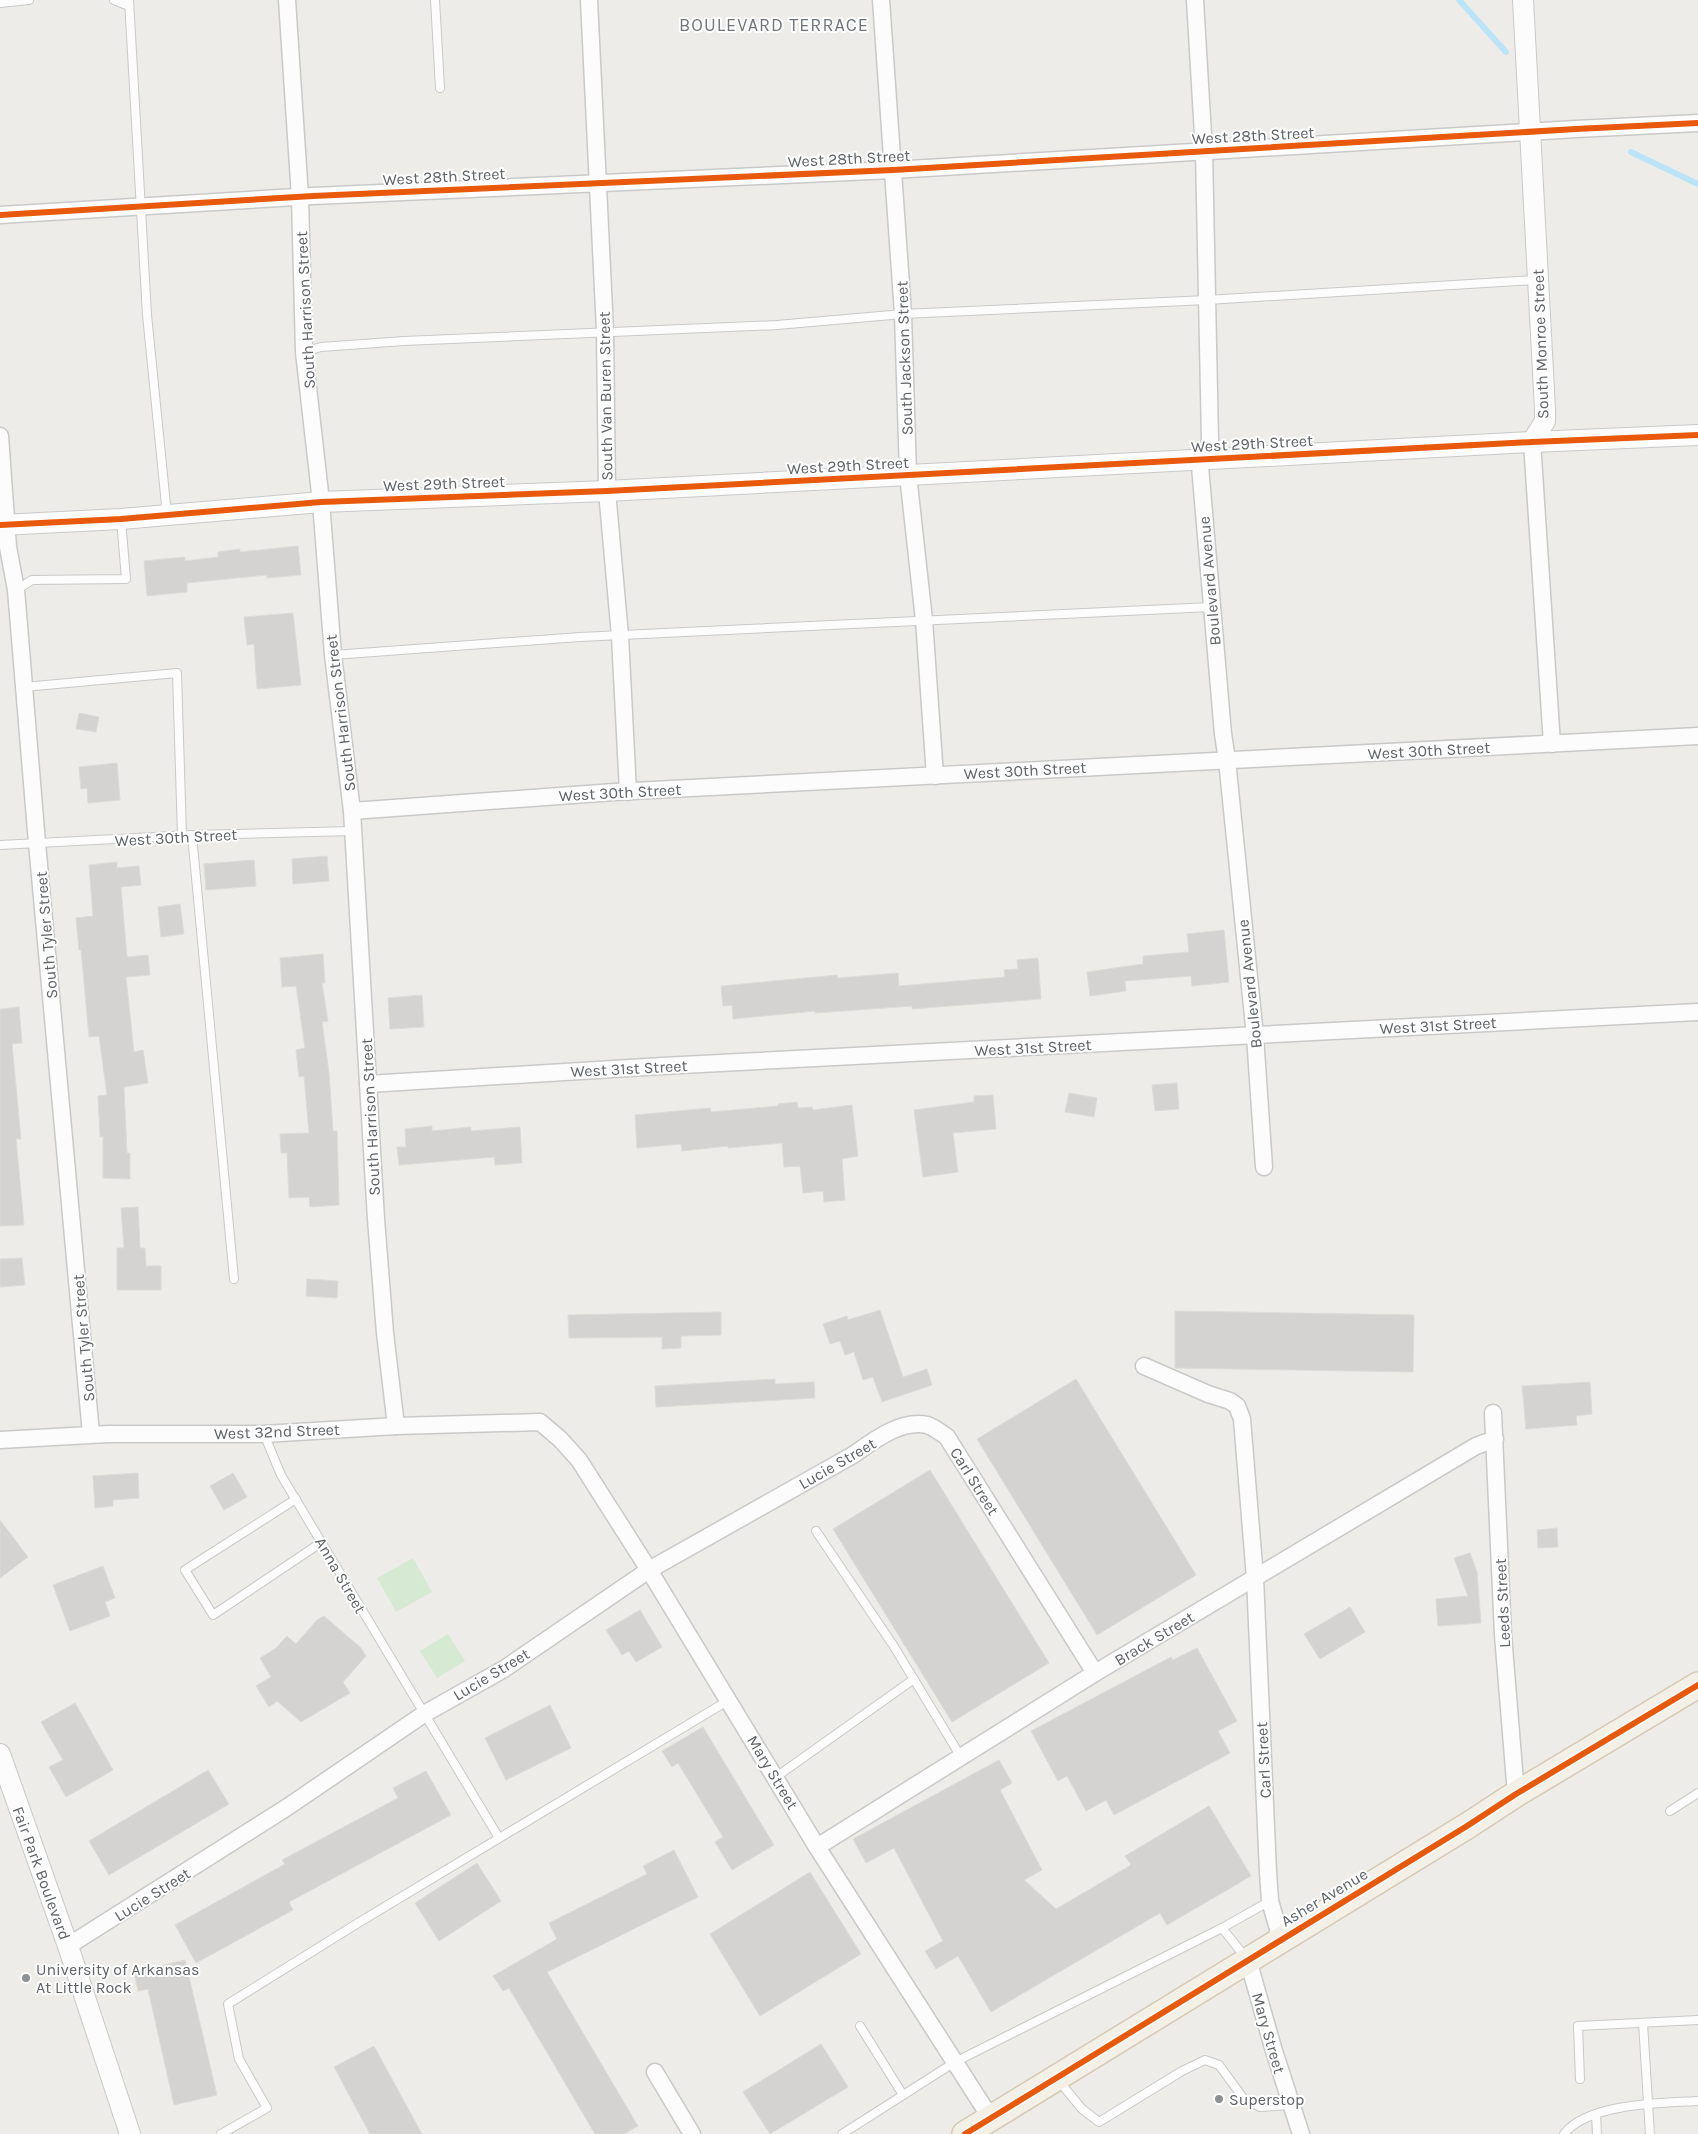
<svg xmlns="http://www.w3.org/2000/svg" width="1698" height="2134" viewBox="0 0 1698 2134" font-family="Karla,sans-serif">
	<style>
		.green { fill: #d6ead3 }
		.lines { fill: none; stroke-linecap: round; stroke-linejoin: round }
		.stream { stroke: #bbe4f8; stroke-width: 6 }
		.building { fill: #d4d3d1; stroke: #dcdbd7 }
		.service-casing { stroke: #c9c9c9; stroke-width: 10 }
		.minor-casing { stroke: #c9c9c9; stroke-width: 19 }
		.tertiary-casing { stroke: #c9c9c9; stroke-width: 22 }
		.primary-casing { stroke: #d6cab5; stroke-width: 28 }
		.service { stroke: #fcfcfc; stroke-width: 8 }
		.minor { stroke: #fcfcfc; stroke-width: 16 }
		.tertiary { stroke: #fcfcfc; stroke-width: 20 }
		.primary { stroke: #f3f0e8; stroke-width: 25 }
		.cycleway-casing { stroke: #fff; stroke-width: 9 }
		.cycleway { stroke: #e8590c; stroke-width: 6 }
		.poi-dot { fill: #8f9294; stroke: #fff; stroke-width: 2 }
		.labels { text-anchor: middle; stroke-width: 4; stroke-linejoin: round; paint-order: stroke }
		.street-label { font-size: 16px; fill: #5d6266; stroke: #fff }
		.poi-label { font-size: 16px; fill: #5d6266; stroke: #fff; text-anchor: start }
		.neighbourhood-label { font-size: 18px; letter-spacing: 1px; fill: #6e7478; stroke: #fff }
	</style>
	<rect width="100%" height="100%" fill="#edece8"/>
	<g class="green">
		<path d="M413,1558L432,1592L396,1612L377,1578Z"/>
		<path d="M448,1634L465,1661L437,1678L420,1651Z"/>
	</g>
	<g class="lines">
		<g class="stream">
			<path d="M1459,0L1506,52"/>
			<path d="M1631,152L1698,184"/>
		</g>
	</g>
	<g class="building">
		<path d="M298,546L301,575L267,578V575L187,583V592L147,596L144,561L185,557V561L218,557V552L240,549V552Z"/>
		<path d="M293,613L301,685L257,689L254,644L247,645L244,617Z"/>
		<path d="M79,713L99,717L96,732L76,729Z"/>
		<path d="M117,763L120,800L88,803L87,788L81,789L79,767Z"/>
		<path d="M327,856L329,881L293,884L292,859Z"/>
		<path d="M254,860L256,886L206,890L204,864Z"/>
		<path d="M117,862V868L139,866L141,885L121,887L127,957L148,955L150,975L126,977L134,1052L143,1050L148,1083L124,1087L127,1153H130V1179L103,1178V1136L100,1137L98,1096L107,1095L99,1036L89,1037L81,950H79L76,918L93,916L89,865Z"/>
		<path d="M180,904L184,934L161,937L158,907Z"/>
		<path d="M1224,930L1229,982L1192,986L1191,976L1125,981L1126,991L1090,996L1087,972L1143,964V956L1189,952L1187,934Z"/>
		<path d="M323,954L325,983H322L328,1021L322,1022L329,1073L333,1131H337L339,1205L310,1207L309,1197L289,1198L287,1153H281L280,1134L309,1133L304,1076L299,1077L296,1050L305,1048L296,986L282,987L280,958Z"/>
		<path d="M1038,958L1041,999L912,1009V1006L815,1013V1011L733,1019L732,1005L723,1006L721,986L837,975L838,978L898,973L899,986L1005,977L1004,970L1018,969L1017,960Z"/>
		<path d="M422,995L424,1027L390,1029L388,998Z"/>
		<path d="M19,1007L22,1043L12,1044L21,1139H16L24,1225L0,1226V1009Z"/>
		<path d="M1177,1083L1179,1109L1155,1111L1152,1085Z"/>
		<path d="M1069,1093L1097,1098L1094,1117L1065,1112Z"/>
		<path d="M993,1095L996,1129L953,1133L958,1172L923,1177L914,1110L974,1102V1096Z"/>
		<path d="M797,1102L798,1108L812,1107L813,1110L852,1105L858,1156L842,1159L845,1200L824,1202L823,1191L803,1193L800,1166L784,1167L782,1143L728,1148V1146L682,1151L681,1144L637,1148L635,1115L710,1108L711,1112L778,1106V1104Z"/>
		<path d="M432,1126V1131L471,1127V1131L520,1127L522,1163L495,1165L494,1157L399,1165L397,1147H406L405,1129Z"/>
		<path d="M138,1207L140,1248H145L146,1266H161V1290H117V1248H124L121,1208Z"/>
		<path d="M22,1258L25,1285L0,1287V1259Z"/>
		<path d="M307,1279L338,1281L337,1298L306,1296Z"/>
		<path d="M880,1310L903,1377L927,1369L932,1385L882,1402L873,1377L863,1380L854,1352L845,1355L840,1341L830,1344L823,1324L847,1316L848,1320Z"/>
		<path d="M1175,1311L1414,1315L1413,1372L1175,1368Z"/>
		<path d="M721,1312V1335L681,1336V1348L662,1349V1337L569,1338L568,1315Z"/>
		<path d="M775,1379V1384L814,1382L815,1398L656,1407L655,1386Z"/>
		<path d="M1076,1379L1196,1575L1097,1635L977,1439Z"/>
		<path d="M1590,1382L1592,1414L1576,1416L1577,1425L1526,1429L1522,1386Z"/>
		<path d="M930,1470L1049,1663L952,1722L833,1529Z"/>
		<path d="M138,1473L139,1498L113,1500V1506L95,1508L93,1476Z"/>
		<path d="M233,1473L247,1497L224,1510L210,1486Z"/>
		<path d="M0,1520L28,1557L0,1578Z"/>
		<path d="M1557,1528L1558,1547L1538,1548L1537,1530Z"/>
		<path d="M1470,1553L1477,1572L1481,1623L1438,1626L1436,1599L1468,1596L1454,1558Z"/>
		<path d="M103,1566L115,1598L105,1602L110,1616L70,1631L53,1585Z"/>
		<path d="M1350,1607L1365,1632L1320,1659L1304,1634Z"/>
		<path d="M640,1610L662,1647L636,1662L629,1651L622,1655L606,1630Z"/>
		<path d="M324,1616L361,1648L366,1656L343,1682L350,1693L301,1722L277,1701L269,1707L256,1686L271,1677L260,1658L276,1648L287,1636L296,1644L317,1620Z"/>
		<path d="M1197,1648L1237,1721L1218,1731L1230,1753L1114,1815L1106,1800L1086,1811L1067,1776L1058,1781L1031,1731L1171,1657L1173,1660Z"/>
		<path d="M75,1703L113,1770L66,1797L49,1767L63,1760L41,1722Z"/>
		<path d="M550,1705L571,1748L506,1780L485,1738Z"/>
		<path d="M703,1727L774,1845L732,1870L715,1842L723,1837L678,1763L672,1767L662,1751Z"/>
		<path d="M999,1760L1012,1783L1000,1790L1042,1870L1024,1880L1056,1909L1131,1865L1125,1856L1209,1806L1251,1876L1167,1925L1160,1913L991,2012L958,1956L936,1969L925,1951L943,1941L894,1848L866,1863L853,1839Z"/>
		<path d="M208,1770L229,1804L109,1875L89,1841Z"/>
		<path d="M426,1771L451,1815L289,1902L293,1910L196,1963L175,1925L285,1864L282,1860L398,1798L393,1788Z"/>
		<path d="M674,1850L698,1897L547,1972L638,2126L624,2134H595L509,1988L503,1991L493,1976L557,1939L549,1923L647,1874L643,1866Z"/>
		<path d="M477,1863L501,1901L439,1941L415,1903Z"/>
		<path d="M810,1872L861,1954L760,2016L710,1934Z"/>
		<path d="M185,1960L217,2095L174,2105L148,1989L138,1991L134,1972Z"/>
		<path d="M821,2044L848,2087L770,2134L743,2092Z"/>
		<path d="M374,2046L422,2134H370L334,2067Z"/>
	</g>
	<g class="lines">
		<defs>
			<g id="service">
				<path d="M114,0L129,6"/>
				<path d="M129,0L147,315L166,505L164,514"/>
				<path d="M435,0L440,88"/>
				<path d="M0,3L29,0"/>
				<path d="M304,352L321,347L404,341L777,325L903,314L1207,300L1536,280"/>
				<path d="M16,590L32,580L126,579L121,519"/>
				<path d="M333,655L580,637L1211,607"/>
				<path d="M24,687L177,673L182,836"/>
				<path d="M192,835L234,1279"/>
				<path d="M0,845L192,835L353,831"/>
				<path d="M264,1434L281,1475L499,1838"/>
				<path d="M296,1499L185,1570L213,1615L322,1542"/>
				<path d="M816,1531L893,1645L961,1757"/>
				<path d="M776,1777L914,1679"/>
				<path d="M1670,1811L1698,1793"/>
				<path d="M1222,1928L1270,1901"/>
				<path d="M1643,2023L1650,2134"/>
				<path d="M860,2026L903,2095"/>
				<path d="M1580,2079L1578,2026L1698,2020"/>
				<path d="M1059,2081L1082,2109L1099,2122L1182,2071L1205,2060L1219,2065L1244,2099L1260,2107L1290,2105"/>
				<path d="M1596,2114L1597,2134"/>
				<path d="M221,2134L267,2108L239,2059L228,2004L358,1923L729,1700"/>
				<path d="M842,2134L955,2062L1222,1928L1246,1958"/>
				<path d="M1564,2134C1588,2103 1662,2103 1698,2101"/>
			</g>
			<g id="minor">
				<path d="M287,0L300,197L304,352L321,502L333,655L352,811L376,1219L385,1333L396,1426"/>
				<path d="M589,0L605,331L607,491L620,636L628,792"/>
				<path d="M881,0L903,314L908,475L924,620L935,776"/>
				<path d="M1195,0L1204,152L1210,440L1208,447L1195,460L1200,466L1223,734L1227,760L1255,1036L1264,1167"/>
				<path d="M0,215L313,196L893,170L1576,129L1698,123"/>
				<path d="M0,436L8,547L16,590L37,843L91,1434"/>
				<path d="M1532,442L1552,744"/>
				<path d="M352,811L614,792L1698,736"/>
				<path d="M368,1084L662,1066L1698,1012"/>
				<path d="M1144,1366L1208,1394L1230,1401L1237,1406L1242,1419L1255,1578L1268,1872L1270,1901L1281,1939"/>
				<path d="M1493,1413L1503,1635L1516,1794"/>
				<path d="M0,1440L108,1434H264L396,1426L540,1422L560,1439L579,1460L649,1570L817,1847L990,2117"/>
				<path d="M817,1847L1095,1673L1476,1446L1495,1439"/>
				<path d="M68,1946L286,1808L424,1714L504,1669L649,1570L853,1455C873,1441 901,1419 927,1425C934,1427 941,1433 947,1437L1095,1673"/>
				<path d="M1248,1960L1274,2051L1301,2134"/>
				<path d="M655,2072L692,2134"/>
			</g>
			<g id="tertiary">
				<path d="M1523,0L1545,409V421L1532,442"/>
				<path d="M0,525L121,519L321,502L607,491L1532,442L1698,435"/>
				<path d="M0,1754L68,1946L130,2134"/>
			</g>
			<path id="primary" d="M965,2134L1467,1826L1516,1794L1698,1685"/>
		</defs>
		<use href="#service" class="service-casing"/>
		<use href="#minor" class="minor-casing"/>
		<use href="#tertiary" class="tertiary-casing"/>
		<use href="#primary" class="primary-casing"/>
		<use href="#service" class="service"/>
		<use href="#minor" class="minor"/>
		<use href="#tertiary" class="tertiary"/>
		<use href="#primary" class="primary"/>
		<defs>
			<g id="cycleway">
				<path d="M0,215L313,196L893,170L1576,129L1698,123"/>
				<path d="M0,525L121,519L321,502L607,491L1532,442L1698,435"/>
				<path d="M965,2134L1467,1826L1516,1794L1698,1685"/>
			</g>
		</defs>
		<use href="#cycleway" class="cycleway-casing"/>
		<use href="#cycleway" class="cycleway"/>
	</g>
	<g class="poi-dot">
		<circle cx="26" cy="1978" r="5"/>
		<circle cx="1219" cy="2099" r="5"/>
	</g>
	<g class="labels">
		<g class="street-label">
			<text transform="translate(1253 135) rotate(-3)" y="6">West 28th Street</text>
			<text transform="translate(849 158) rotate(-3)" y="6">West 28th Street</text>
			<text transform="translate(444 176) rotate(-3)" y="6">West 28th Street</text>
			<text transform="translate(305 310) rotate(-93)" y="6">South Harrison Street</text>
			<text transform="translate(1540 344) rotate(-92)" y="6">South Monroe Street</text>
			<text transform="translate(904 358) rotate(-92)" y="6">South Jackson Street</text>
			<text transform="translate(605 396) rotate(-91)" y="6">South Van Buren Street</text>
			<text transform="translate(1252 443) rotate(-3)" y="6">West 29th Street</text>
			<text transform="translate(848 465) rotate(-3)" y="6">West 29th Street</text>
			<text transform="translate(444 483) rotate(-2)" y="6">West 29th Street</text>
			<text transform="translate(1209 581) rotate(-95)" y="6">Boulevard Avenue</text>
			<text transform="translate(340 713) rotate(-97)" y="6">South Harrison Street</text>
			<text transform="translate(1429 750) rotate(-3)" y="6">West 30th Street</text>
			<text transform="translate(1025 770) rotate(-3)" y="6">West 30th Street</text>
			<text transform="translate(620 792) rotate(-3)" y="6">West 30th Street</text>
			<text transform="translate(176 837) rotate(-3)" y="6">West 30th Street</text>
			<text transform="translate(46 935) rotate(-95)" y="6">South Tyler Street</text>
			<text transform="translate(1249 984) rotate(-96)" y="6">Boulevard Avenue</text>
			<text transform="translate(1438 1025) rotate(-3)" y="6">West 31st Street</text>
			<text transform="translate(1033 1047) rotate(-3)" y="6">West 31st Street</text>
			<text transform="translate(629 1068) rotate(-3)" y="6">West 31st Street</text>
			<text transform="translate(370 1117) rotate(-93)" y="6">South Harrison Street</text>
			<text transform="translate(83 1338) rotate(-95)" y="6">South Tyler Street</text>
			<text transform="translate(277 1431) rotate(-2)" y="6">West 32nd Street</text>
			<text transform="translate(837 1463) rotate(-30)" y="6">Lucie Street</text>
			<text transform="translate(975 1481) rotate(58)" y="6">Carl Street</text>
			<text transform="translate(341 1575) rotate(60)" y="6">Anna Street</text>
			<text transform="translate(1502 1603) rotate(-93)" y="6">Leeds Street</text>
			<text transform="translate(1154 1638) rotate(-31)" y="6">Brack Street</text>
			<text transform="translate(491 1674) rotate(-31)" y="6">Lucie Street</text>
			<text transform="translate(1263 1760) rotate(-93)" y="6">Carl Street</text>
			<text transform="translate(773 1772) rotate(59)" y="6">Mary Street</text>
			<text transform="translate(42 1873) rotate(70)" y="6">Fair Park Boulevard</text>
			<text transform="translate(152 1894) rotate(-32)" y="6">Lucie Street</text>
			<text transform="translate(1324 1897) rotate(-31)" y="6">Asher Avenue</text>
			<text transform="translate(1269 2033) rotate(74)" y="6">Mary Street</text>
		</g>
		<g class="poi-label">
			<text x="36" y="1975">University of Arkansas<tspan x="36" dy="18">At Little Rock</tspan></text>
			<text x="1229" y="2105">Superstop</text>
		</g>
		<g class="neighbourhood-label">
			<text x="774" y="31">BOULEVARD TERRACE</text>
		</g>
	</g>
</svg>
